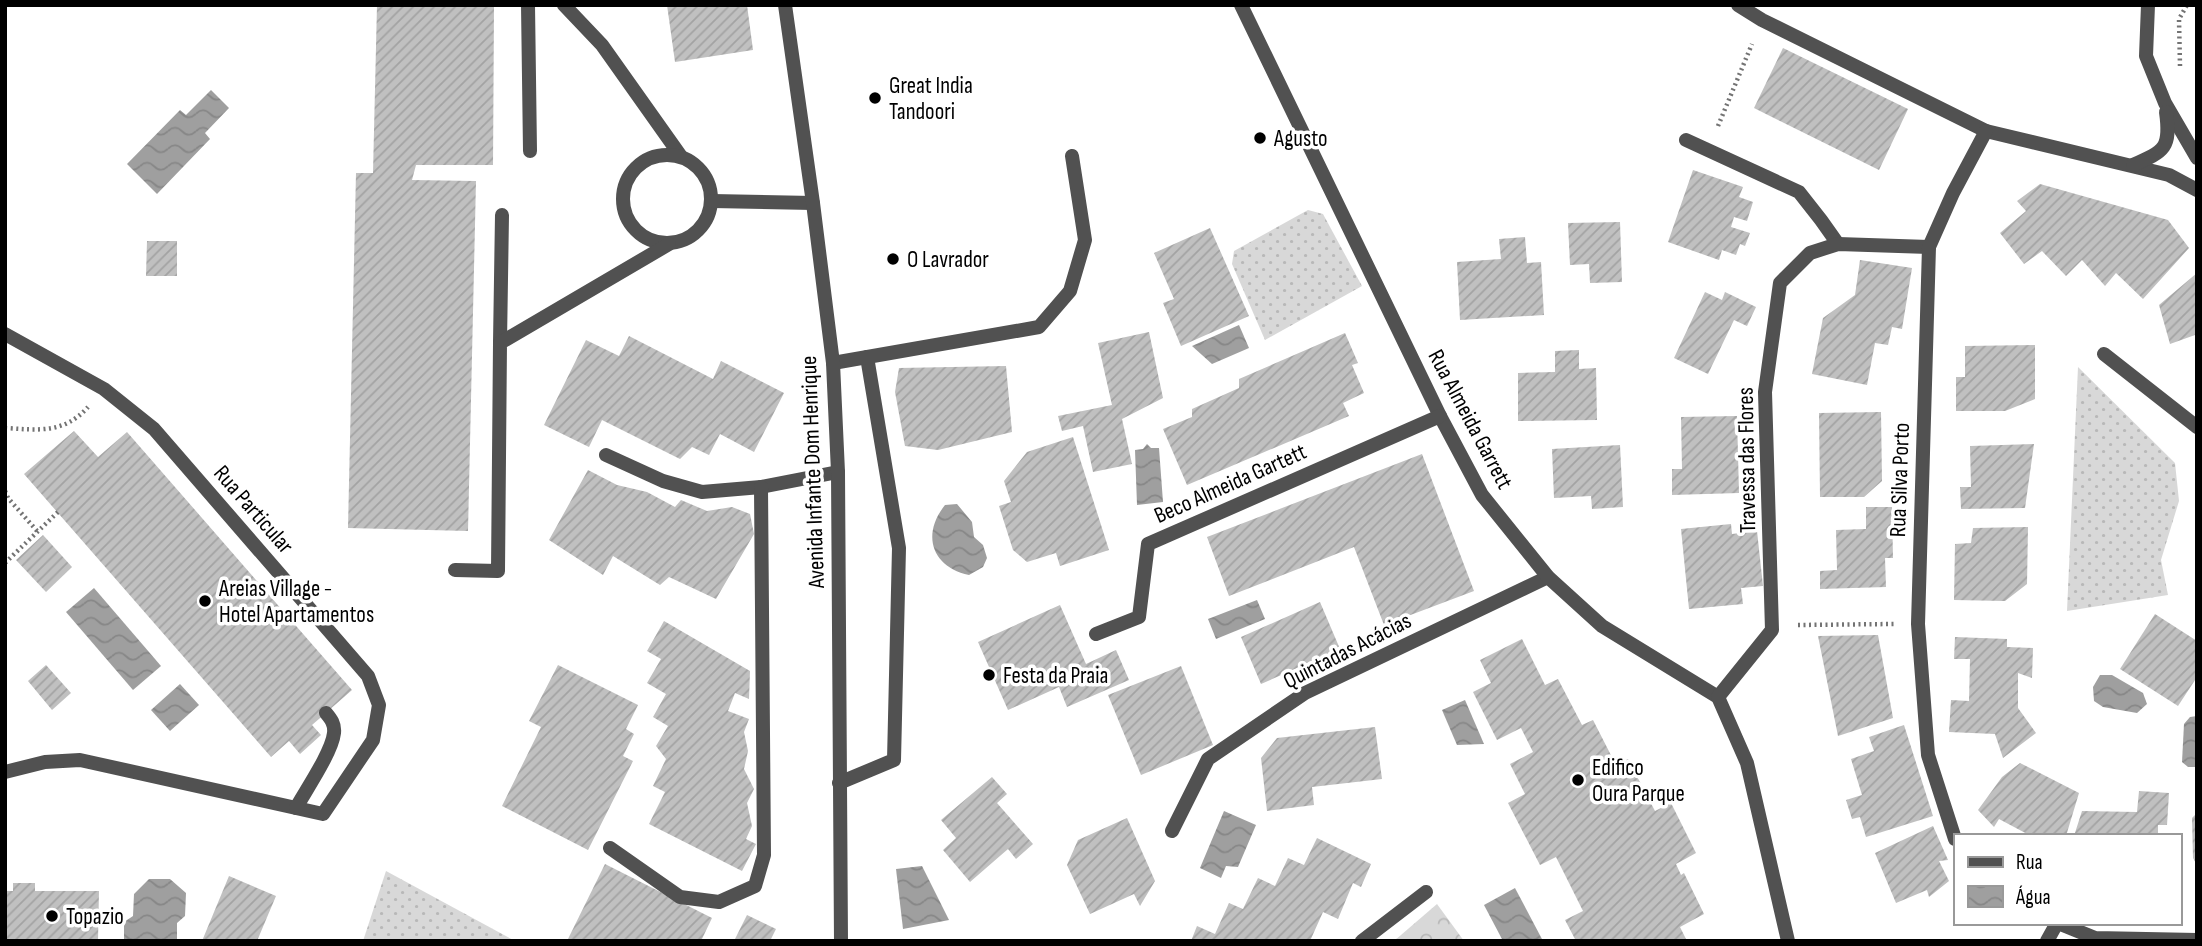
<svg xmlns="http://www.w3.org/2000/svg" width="2202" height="946" viewBox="0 0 2202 946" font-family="'Sofia Sans Condensed',sans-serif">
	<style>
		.grass { fill: url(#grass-dots) }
		.forest { fill: url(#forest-crowns) }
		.water { fill: url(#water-waves) }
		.building { fill: url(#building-hatch) }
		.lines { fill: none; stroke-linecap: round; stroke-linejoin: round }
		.path { stroke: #737373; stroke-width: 4.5; stroke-dasharray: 2 3.5; stroke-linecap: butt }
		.service { stroke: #515151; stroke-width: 14 }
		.minor { stroke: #515151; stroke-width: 14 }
		.tertiary { stroke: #515151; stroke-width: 14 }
		.poi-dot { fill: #000; stroke: #fff; stroke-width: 2.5 }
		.labels { text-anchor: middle; stroke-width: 7; stroke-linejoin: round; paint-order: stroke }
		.poi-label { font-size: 23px; fill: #000; stroke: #fff; text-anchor: start }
		.street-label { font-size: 23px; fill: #000; stroke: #fff }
	</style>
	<defs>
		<pattern id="grass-dots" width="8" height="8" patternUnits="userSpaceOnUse" patternTransform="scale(1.75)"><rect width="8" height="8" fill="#d8d8d8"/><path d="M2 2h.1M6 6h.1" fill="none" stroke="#b8b8b8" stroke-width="1.8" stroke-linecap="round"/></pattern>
		<pattern id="forest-crowns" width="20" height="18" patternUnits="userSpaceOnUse" patternTransform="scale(1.75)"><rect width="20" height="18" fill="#d8d8d8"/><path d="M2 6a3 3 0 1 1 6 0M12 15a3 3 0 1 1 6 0" fill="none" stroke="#b8b8b8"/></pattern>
		<pattern id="water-waves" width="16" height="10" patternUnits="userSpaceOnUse" patternTransform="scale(1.75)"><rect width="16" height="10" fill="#9f9f9f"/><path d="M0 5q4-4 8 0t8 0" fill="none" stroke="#878787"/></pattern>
		<pattern id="building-hatch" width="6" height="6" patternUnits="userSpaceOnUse" patternTransform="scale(1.75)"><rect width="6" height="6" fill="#c0c0c0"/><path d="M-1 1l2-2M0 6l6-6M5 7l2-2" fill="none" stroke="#a3a3a3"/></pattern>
	</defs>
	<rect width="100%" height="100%" fill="#fff"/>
	<g class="grass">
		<path d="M1308,210L1323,214L1362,286L1265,340L1232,264L1234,251Z"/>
		<path d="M2078,367L2175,463L2179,501L2161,560L2168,595L2067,611Z"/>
		<path d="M386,871L515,941H363Z"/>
	</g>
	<path class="forest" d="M1437,904L1464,941H1394Z"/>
	<g class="water">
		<path d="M211,90L229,108L205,133L210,139L157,194L127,164L180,110L186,115Z"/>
		<path d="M1239,325L1249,348L1212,364L1192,346Z"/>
		<path d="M1147,444L1151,448H1159L1163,502L1137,505L1135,450L1143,449Z"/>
		<path d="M957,504L972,522L974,537L983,545L987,558L983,567L969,575C932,567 921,535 945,505Z"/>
		<path d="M94,588L161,666L133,690L66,612Z"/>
		<path d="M1257,600L1265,619L1216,639L1208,619Z"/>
		<path d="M2100,675H2112L2143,693L2147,704L2137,713L2103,707L2094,701L2093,687Z"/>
		<path d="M180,684L199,705L170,731L151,710Z"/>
		<path d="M1465,700L1484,744L1457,745L1442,710Z"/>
		<path d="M2197,716V767H2188L2182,762L2184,724L2190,717Z"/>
		<path d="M1224,811L1256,825L1238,867L1226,866L1221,878L1200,868Z"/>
		<path d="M922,866L949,920L903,929L896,869Z"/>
		<path d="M149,879H170L186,893L185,916L177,923V941H124V922L133,916L134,894Z"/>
		<path d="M1515,888L1543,941H1503L1484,905Z"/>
	</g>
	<g class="building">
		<path d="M377,5H494L493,165H416L412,180L476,181L468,531L348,528L356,173H373Z"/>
		<path d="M667,5H747L753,50L675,62Z"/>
		<path d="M1783,48L1908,109L1879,170L1754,108Z"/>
		<path d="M1693,170L1743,187L1739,197L1753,202L1747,221L1734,217L1731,227L1750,233L1745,246L1740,244L1736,255L1722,250L1719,260L1668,242Z"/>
		<path d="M2040,184L2168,220L2189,248L2143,299L2116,273L2105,286L2082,260L2066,276L2042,251L2024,264L2000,233L2026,211L2017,201Z"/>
		<path d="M1620,222L1622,282L1590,283L1589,264L1570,265L1568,223Z"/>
		<path d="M1210,228L1249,316L1181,346L1163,303L1174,299L1154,253Z"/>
		<path d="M1525,237L1527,263L1541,262L1544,315L1460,320L1457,262L1501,259L1499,239Z"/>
		<path d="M147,241H177V276H146Z"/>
		<path d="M1860,260L1912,268L1902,329L1892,327L1888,345L1875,343L1867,385L1812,374L1823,318L1855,295Z"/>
		<path d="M2197,273V340L2195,335L2170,344L2159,305Z"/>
		<path d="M1705,292L1722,300L1725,292L1756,307L1747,326L1734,320L1708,374L1674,358Z"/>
		<path d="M1149,332L1163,398L1122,419L1132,464L1093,472L1083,426L1062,431L1058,416L1112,405L1098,343Z"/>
		<path d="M1345,333L1358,363L1352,365L1364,393L1343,403L1349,416L1187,485L1163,429L1192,417V409L1239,388V379Z"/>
		<path d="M629,336L713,379L721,361L784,393L754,452L720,434L709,455L692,447L680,459L602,420L589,447L544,425L586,340L619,356Z"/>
		<path d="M2035,345V399L2005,411H1956V377H1965V346Z"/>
		<path d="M1579,350V369L1596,368L1597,420L1518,421V373L1555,372V351Z"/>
		<path d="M1006,366L1012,432L938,450L905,446L895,392L899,368Z"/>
		<path d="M1881,412L1882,481L1864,497H1820L1819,413Z"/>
		<path d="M1737,416L1739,493L1672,495V469H1682L1681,417Z"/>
		<path d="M74,431L98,457L127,432L352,690L312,725L321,735L300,754L289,741L271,757L24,474Z"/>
		<path d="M1073,437L1109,550L1060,566L1056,553L1027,562L1013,550L999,506L1011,502L1004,481L1027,452Z"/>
		<path d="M2034,444L2025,508L1961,509L1960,487H1971L1970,446Z"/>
		<path d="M1620,445L1623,507L1592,509L1591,496L1554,498L1552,449Z"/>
		<path d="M1422,454L1474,591L1384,625L1354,547L1229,596L1207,537Z"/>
		<path d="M588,470L617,485L647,492L675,507L681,500L707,511L732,507L750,514L754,534L716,599L669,577L660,585L613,556L603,575L549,540Z"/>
		<path d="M1866,507H1892L1893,558H1885L1886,587L1820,589V571L1837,570L1836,530L1866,529Z"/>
		<path d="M1731,524L1732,534L1757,531L1763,586L1741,588L1743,604L1689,609L1681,529Z"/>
		<path d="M2028,527L2027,584L2005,601L1954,600L1955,544L1971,543L1973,528Z"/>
		<path d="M43,535L72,567L46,592L16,560Z"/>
		<path d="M1320,602L1340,649L1261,684L1241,637Z"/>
		<path d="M1060,605L1086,664L1116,650L1129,680L1067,707L1059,687L1008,710L978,642Z"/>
		<path d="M2155,614L2197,641V677L2178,706L2120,669Z"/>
		<path d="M664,621L750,671L749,699L735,693L728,711L749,719L744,732L748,751L744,769L754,789L747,803L752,826L746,839L756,844L742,871L649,824L665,792L653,786L666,759L656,746L668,726L653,717L666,694L647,683L661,659L647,651Z"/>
		<path d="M1878,635L1893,718L1838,736L1818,636Z"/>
		<path d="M1955,637L2007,639V647L2033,648L2032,678L2018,673V708L2036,733L2003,758L1995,734L1949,732L1951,700L1969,701L1970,659H1954Z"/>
		<path d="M1522,639L1545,685L1558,679L1582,725L1593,720L1616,765L1628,759L1655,811L1671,803L1696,853L1676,864L1681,875L1684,873L1704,914L1680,927L1687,941H1576L1565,920L1583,911L1556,857L1540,865L1508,803L1525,794L1510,764L1533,752L1521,728L1497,740L1473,692L1491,683L1480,660Z"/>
		<path d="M46,665L71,693L52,710L28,681Z"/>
		<path d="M558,665L638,705L626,729L634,734L623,756L633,761L588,850L502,806L541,727L529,721Z"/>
		<path d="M1181,666L1213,745L1141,775L1108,695Z"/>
		<path d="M1904,725L1933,816L1866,837L1860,817L1852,819L1846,800L1862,795L1851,759L1874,751L1869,737Z"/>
		<path d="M1375,727L1382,779L1312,787L1314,805L1267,811L1261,758L1277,738Z"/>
		<path d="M2020,763L2079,793L2066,836H2031L1999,819L1994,827L1978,810L2002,777Z"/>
		<path d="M992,777L1007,794L997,803L1033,844L1016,859L1008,849L970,882L943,850L956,838L941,820Z"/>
		<path d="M2139,791L2169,793L2167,825H2158V836H2074L2082,811L2137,812Z"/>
		<path d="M2197,813V865L2193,858L2192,818Z"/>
		<path d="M1127,818L1155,881L1140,906L1134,894L1090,914L1067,865L1078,840Z"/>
		<path d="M1933,826L1948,860L1939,861L1949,881L1929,897L1927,890L1896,903L1875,853Z"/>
		<path d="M1317,838L1371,864L1361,887L1353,883L1338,919L1323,912L1310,941H1191L1197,926L1215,934L1229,903L1243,909L1258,878L1275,886L1288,858L1304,865Z"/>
		<path d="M605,864L712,918L701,941H567Z"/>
		<path d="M229,876L276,896L257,941H202Z"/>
		<path d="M13,883H35V891H99L98,941H5V891H13Z"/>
		<path d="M747,915L776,929L770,941H734Z"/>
	</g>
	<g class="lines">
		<g class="path">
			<path d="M2180,66L2179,19L2187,5"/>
			<path d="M1718,126L1752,44"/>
			<path d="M5,428C38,430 64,434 88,407"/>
			<path d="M5,491L8,498L38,532"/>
			<path d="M5,563L58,512"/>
			<path d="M1798,625L1894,624"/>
		</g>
		<g class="service">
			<path d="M5,334L104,389L154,429L368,676L379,705L373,740L323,814L80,760L45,762L5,772"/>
			<path d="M839,783L894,760L899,548L867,357"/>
			<path d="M296,808C306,790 332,752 334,733C335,724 331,719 326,713"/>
			<path d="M1172,831L1208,759L1305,693L1548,577"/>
			<path d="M1362,941L1426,892"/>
		</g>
		<g class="minor">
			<path d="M528,5L530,151"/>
			<path d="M564,5L602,45L680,155"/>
			<path d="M1241,5L1440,416L1482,495L1548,577L1602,626L1718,697L1747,763L1788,941"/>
			<path d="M1738,5L1762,20L1986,131L2169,175L2197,190"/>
			<path d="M2148,5L2146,56L2165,103L2197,158"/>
			<path d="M1686,140L1799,192L1821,220L1838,244"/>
			<circle cx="667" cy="199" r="44"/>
			<path d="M2133,165C2165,151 2171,148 2166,112"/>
			<path d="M712,201L813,203"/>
			<path d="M500,343L502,215"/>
			<path d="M2104,354L2197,427"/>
			<path d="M833,363L1039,327L1070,291L1085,240L1072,156"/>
			<path d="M606,455L663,481L702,492L761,487L838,472"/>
			<path d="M455,570L498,571L500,343L669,244"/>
			<path d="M1096,634L1139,617L1148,544L1440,416"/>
			<path d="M1718,697L1772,630L1765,392L1780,283L1810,253L1838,244L1929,247"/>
			<path d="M1955,839L1928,755L1918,624L1929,247L1953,193L1986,131"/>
			<path d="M610,848L680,897L719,902L755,886L764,855L761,487"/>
			<path d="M2058,923L2095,938L2197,940"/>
			<path d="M2047,941L2057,923"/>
		</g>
		<path class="tertiary" d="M785,5L813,203L833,363L838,472L841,941"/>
	</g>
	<g class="poi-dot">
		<circle cx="875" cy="98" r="7"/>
		<circle cx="1260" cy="138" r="7"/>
		<circle cx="893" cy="259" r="7"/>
		<circle cx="205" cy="601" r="7"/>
		<circle cx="989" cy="675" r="7"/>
		<circle cx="1578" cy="780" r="7"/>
		<circle cx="52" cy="916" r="7"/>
	</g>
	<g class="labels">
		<g class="poi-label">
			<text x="889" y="93">Great India<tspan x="889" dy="26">Tandoori</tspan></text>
			<text x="1274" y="146">Agusto</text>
			<text x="907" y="267">O Lavrador</text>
			<text x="219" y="596">Areias Village -<tspan x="219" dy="26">Hotel Apartamentos</tspan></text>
			<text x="1003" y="683">Festa da Praia</text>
			<text x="1592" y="775">Edifico<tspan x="1592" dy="26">Oura Parque</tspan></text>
			<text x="66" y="924">Topazio</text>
		</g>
		<g class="street-label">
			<text transform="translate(1471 419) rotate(62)" y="8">Rua Almeida Garrett</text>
			<text transform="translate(1746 460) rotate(-91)" y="8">Travessa das Flores</text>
			<text transform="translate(812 472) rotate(-92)" y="8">Avenida Infante Dom Henrique</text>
			<text transform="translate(1899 480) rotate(-88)" y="8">Rua Silva Porto</text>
			<text transform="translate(1230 483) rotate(-24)" y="8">Beco Almeida Gartett</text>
			<text transform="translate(254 509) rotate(49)" y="8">Rua Particular</text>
			<text transform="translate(1347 650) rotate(-27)" y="8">Quintadas Acácias</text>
		</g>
	</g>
	<rect width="2202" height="946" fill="none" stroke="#000000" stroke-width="14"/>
	<rect x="1954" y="834" width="228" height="91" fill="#ffffff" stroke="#999999" stroke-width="2"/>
	<rect x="1968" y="857" width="35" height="10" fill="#515151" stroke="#999999" stroke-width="2"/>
	<text x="2016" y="869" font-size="21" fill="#000000">Rua</text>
	<rect x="1968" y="886" width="35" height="21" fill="url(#water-waves)" stroke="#999999" stroke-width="2"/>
	<text x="2016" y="904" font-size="21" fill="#000000">Água</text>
</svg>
